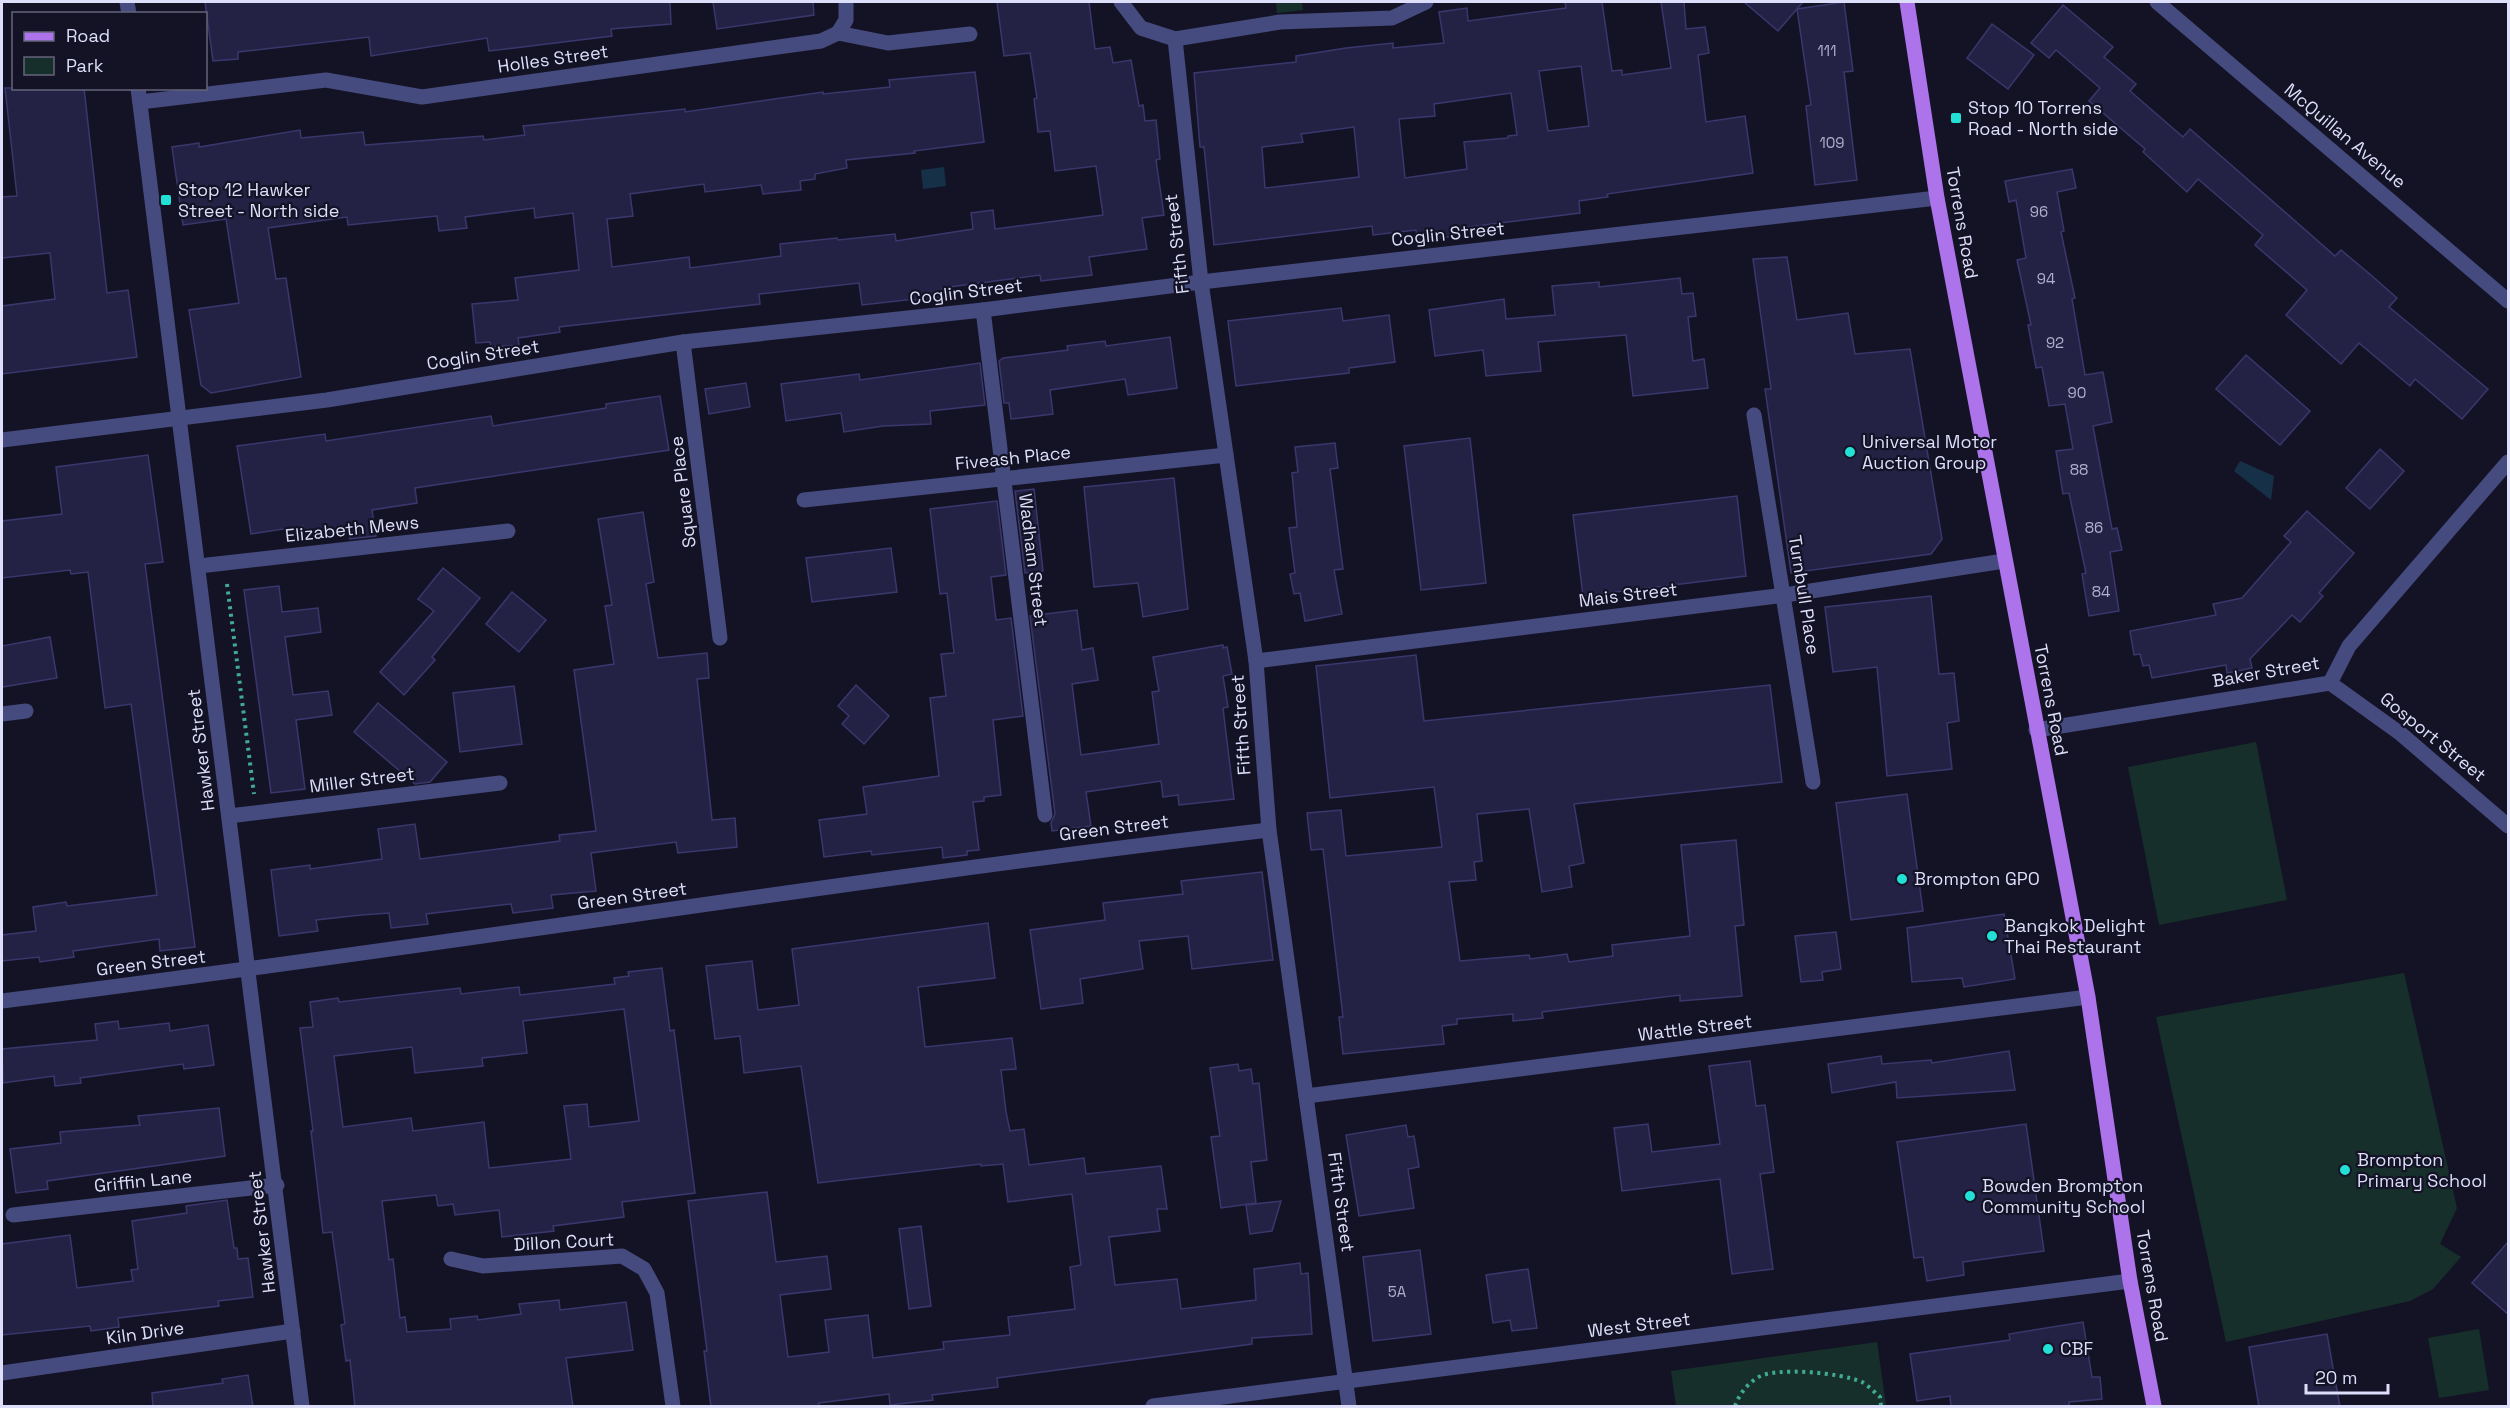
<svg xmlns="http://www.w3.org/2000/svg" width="2510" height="1408" viewBox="0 0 2510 1408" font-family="'Space Grotesk',sans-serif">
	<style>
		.green { fill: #172f2b }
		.water { fill: #163047 }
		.building { fill: #242244; stroke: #3a376d; stroke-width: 1.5; fill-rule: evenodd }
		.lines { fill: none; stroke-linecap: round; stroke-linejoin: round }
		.path { stroke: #41aa94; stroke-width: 4; stroke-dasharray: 3 4.5; stroke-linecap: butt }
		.minor { stroke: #454b7e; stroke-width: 15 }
		.major { stroke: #ac73eb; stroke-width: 15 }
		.poi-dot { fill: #23e0d6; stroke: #141326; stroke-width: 2 }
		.labels { text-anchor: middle; stroke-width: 4.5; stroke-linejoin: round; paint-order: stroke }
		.number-label { font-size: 15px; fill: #afafcc }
		.street-label { font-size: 18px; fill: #dddefa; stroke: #141326 }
		.poi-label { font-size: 18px; fill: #dddefa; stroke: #141326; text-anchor: start }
	</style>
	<rect width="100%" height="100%" fill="#141326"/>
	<g class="green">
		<path d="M1276,2H1302L1303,10L1277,13Z"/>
		<path d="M2256,742L2287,900L2159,925L2128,767Z"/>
		<path d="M2404,973L2457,1208L2440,1244L2461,1257L2433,1289L2410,1301L2226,1342L2156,1017Z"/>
		<path d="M2479,1329L2489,1390L2439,1398L2428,1338Z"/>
		<path d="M1877,1342L1886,1406H1676L1671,1371Z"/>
	</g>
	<g class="water">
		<path d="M944,167L946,186L923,189L921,170Z"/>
		<path d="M2240,461L2274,476L2271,500L2234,471Z"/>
	</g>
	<g class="building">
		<path d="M205,2H670L671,24L611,29L612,36L489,51L487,38L371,56L369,37L238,52V59L213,61Z"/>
		<path d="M713,2H813L814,15L717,29Z"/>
		<path d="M997,2H1089L1095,49L1110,47L1113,63L1131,60L1139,106L1143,105L1145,121L1156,120L1160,159L1156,160L1164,215L1142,218L1147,249L1089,257L1092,275L1041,281L1040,275L942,288L944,297L916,302L915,299L862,305L859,283L759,294L760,304L559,327L560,332L518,338L519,345L491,347L490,342L476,343L472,304L518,300L515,278L579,270L573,213L535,218L534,208L465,217L467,228L439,231L437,216L348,225L347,217L268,228L276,279L286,278L301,377L211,393L201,385L189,310L239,303L226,219L183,225L172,147L199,143V147L300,130L301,138L363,132L365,145L483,136L484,140L525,135L523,126L685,109V112L823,92V94L890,87L889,80L975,72L984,142L914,151L915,153L846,160L847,168L815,174V179L800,181L801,190L763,194L761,185L705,192L704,184L630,194L633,216L607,219L612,267L689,257L690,268L781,256L780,244L837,238L838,240L895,234L896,241L973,229L971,213L993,210L995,229L1103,215L1096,166L1055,171L1050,131L1038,132L1034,99L1037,98L1030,53L1004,56Z"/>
		<path d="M1565,2H1602L1612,71L1622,70V75L1671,68L1661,2H1684L1686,29L1705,27L1709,53L1698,55L1706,122L1745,116L1753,173L1607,194L1608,197L1579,201L1580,213L1453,229L1454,236L1417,241L1416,230L1373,235L1372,226L1214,245L1204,147H1200L1194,73L1296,62V56L1346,48L1393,43V48L1444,43L1439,12L1467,8L1468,21L1566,8ZM1581,66L1589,126L1548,131L1539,71ZM1511,93L1517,135L1508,136V138L1464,142L1467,169L1405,178L1399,119L1435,116L1434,104ZM1354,127L1359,177L1265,188L1262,147L1303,142L1301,134Z"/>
		<path d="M1744,2H1803L1778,31Z"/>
		<path d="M1844,2L1853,71L1844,72L1857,180L1815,185L1806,106L1811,105L1797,9Z"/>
		<path d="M2063,5L2113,47L2104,57L2136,84L2130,91L2183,137L2190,129L2335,256L2341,250L2372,276L2397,298L2389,307L2488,389L2462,419L2415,379L2410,386L2359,343L2341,364L2286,315L2307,290L2255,245L2263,235L2198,179L2187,192L2143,152L2145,149L2089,101L2100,88L2056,50L2049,58L2031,43Z"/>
		<path d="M1992,24L2034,55L2008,89L1967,58Z"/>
		<path d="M5,88H84L107,293L128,290L137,357L2,374V306L55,299L50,253L2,258V197L17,196Z"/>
		<path d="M2072,169L2076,188L2057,192L2064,231L2061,232L2075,298L2072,299L2085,375L2103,372L2112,422L2093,426L2112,529L2117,528L2122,550L2110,552L2119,611L2089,616L2082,574L2086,573L2069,493L2063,494L2056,451L2073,449L2065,404L2049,406L2042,367L2036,368L2028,325H2031L2017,260L2026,258L2016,200L2009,202L2005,181Z"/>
		<path d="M1787,257L1797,320L1848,313L1855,354L1910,349L1942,539L1931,554L1791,573L1765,389H1771L1753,259Z"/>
		<path d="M1680,278L1682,294L1693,293L1696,316L1688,317L1693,361L1704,359L1708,388L1633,396L1626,335L1538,342L1541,371L1486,376L1483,350L1435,356L1429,310L1504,299L1506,319L1555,315L1552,286L1599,282V287Z"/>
		<path d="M1341,308L1343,321L1389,315L1395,362L1349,368V373L1236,386L1228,321Z"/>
		<path d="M1170,337L1177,388L1128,395L1125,379L1050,390L1053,414L1011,419L1009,403H1004L999,361L1003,358L1068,350L1067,346L1105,341L1106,346Z"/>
		<path d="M2246,355L2310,411L2280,445L2216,389Z"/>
		<path d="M980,363L985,405L930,411L931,424L883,426L844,432L841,413L786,421L781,384L859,374L860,380Z"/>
		<path d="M746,383L750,407L709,414L705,389Z"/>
		<path d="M660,396L669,450L415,488L417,503L372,510L376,536L350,539L349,534L305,541L303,526L251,534L237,446L325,434L326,441L491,416L493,426L606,408V404Z"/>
		<path d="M1470,438L1486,583L1421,590L1404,446Z"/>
		<path d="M1335,443L1338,468L1330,469L1343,569L1334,570L1342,614L1305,621L1300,593L1294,594L1290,574L1295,573L1289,528L1297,527L1292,473L1298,472L1295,447Z"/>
		<path d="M2380,449L2404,471L2370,509L2346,488Z"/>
		<path d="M148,455L163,562L145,564L195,947L160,951L159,939L73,951L74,957L40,962L39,957L2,961V935L36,931L33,907L66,902L67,906L157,895L131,704L105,708L88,572L71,574L70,570L2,578V521L62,514L56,467Z"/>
		<path d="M1174,478L1188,609L1143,617L1138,583L1094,587L1084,487Z"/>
		<path d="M1034,489L1043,571L1025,573L1015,491Z"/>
		<path d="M1737,496L1746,576L1583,596L1573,515Z"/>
		<path d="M997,501L1006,575L991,577L996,620L1011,618L1023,716L993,720L1001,795L984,797V801L973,802L979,850L967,851V855L943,858L942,847L872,855L871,851L824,857L819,820L867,814L863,787L939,776L930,698L946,696L941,654L954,653L947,593L940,594L930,509Z"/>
		<path d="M2307,511L2354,553L2319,593L2323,596L2300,622L2292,615L2250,659L2252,668L2227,673L2226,665L2152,678L2149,665L2143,666L2140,654L2134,655L2130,631L2216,615L2213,604L2242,598L2291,542L2284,536Z"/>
		<path d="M643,512L654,582L646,584L658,658L707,653L709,678L697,679L712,820L735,818L737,847L678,853L676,842L591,853L596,891L551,895L553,908L513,913L511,904L426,914L428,924L391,928L389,913L361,915L316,920L318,931L279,936L271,870L310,865V869L382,859L378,829L415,824L420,859L560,841L559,835L596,831L574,670L614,664L605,606L612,605L598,519Z"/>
		<path d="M891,548L897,592L812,602L806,558Z"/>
		<path d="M443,568L480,598L432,657L435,660L404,695L380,672L434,611L418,599Z"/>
		<path d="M279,586L282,612L318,608L321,632L285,637L293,695L328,691L332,715L296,720L305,789L271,793L244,590Z"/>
		<path d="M512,592L546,620L519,652L486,624Z"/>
		<path d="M1931,596L1939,674L1954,673L1959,721L1947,723L1952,769L1887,776L1877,667L1833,672L1825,607Z"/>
		<path d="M1077,610L1082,650L1093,648L1098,680L1072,684L1081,755L1159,744L1152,692L1159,691L1153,657L1223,645V648L1227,647L1232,674L1223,676L1228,707L1223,708L1234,799L1179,805L1178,795L1163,797L1161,781L1086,792L1091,826L1052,831L1051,823L1055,814L1030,616Z"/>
		<path d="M50,637L57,678L2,687V646Z"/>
		<path d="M1416,655L1424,721L1770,685L1782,782L1574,804L1584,863L1569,866L1572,887L1542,892L1529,809L1477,814L1482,861L1474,862L1476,880L1449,882L1460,961L1529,955L1530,959L1567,954L1569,962L1613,956L1612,945L1690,936L1681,845L1736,840L1744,925L1735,926L1742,996L1680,1001V995L1542,1012L1543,1018L1513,1021V1014L1457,1019V1024L1442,1026L1444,1044L1343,1054L1339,1017H1343L1323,849L1311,850L1307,813L1341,810L1346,856L1442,847L1434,787L1330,798L1316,666Z"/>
		<path d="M856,685L889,716L864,744L842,724L849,716L838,706Z"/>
		<path d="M514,686L522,744L460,752L453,693Z"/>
		<path d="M378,703L447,762L430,782L415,784L354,732Z"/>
		<path d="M1907,794L1923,911L1851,920L1836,803Z"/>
		<path d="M1262,872L1273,960L1192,969L1188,936L1139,941L1143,969L1080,979L1083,1003L1041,1009L1030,930L1105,920L1103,903L1183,894L1181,881Z"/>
		<path d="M2004,914L2015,979L1964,987L1962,978L1912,982L1907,928Z"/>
		<path d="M988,923L995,978L918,987L925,1047L1012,1038L1016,1069L1001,1070L1006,1112L1010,1131L1024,1129L1029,1165L1084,1158L1086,1174L1161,1166L1167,1209H1157L1160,1231L1109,1237L1115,1285L1177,1279L1181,1309L1256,1300L1254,1269L1300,1263L1301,1274L1308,1273L1312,1334L1252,1338V1344L997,1378L998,1387L932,1395L933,1400L890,1405L889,1394L819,1403V1407H711L704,1351H707L688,1201L767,1192L776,1262L827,1256L831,1289L780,1295L788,1357L829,1352L825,1320L868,1315L873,1358L944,1349L943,1342L1010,1335L1008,1317L1075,1309L1070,1267L1081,1265L1072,1194L1008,1202L1003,1164L981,1166V1164L818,1183L801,1066L744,1073L740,1036L715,1039L706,966L752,961L758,1010L799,1005L792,949Z"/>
		<path d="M1836,932L1841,969L1822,972L1823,980L1801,982L1795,936Z"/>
		<path d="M662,968L670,1031L674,1030L695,1193L622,1202L624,1217L553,1226L554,1231L502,1237L499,1210L455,1215L453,1204L438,1206L436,1195L382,1201L389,1260L393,1259L400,1318L405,1317L407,1332L451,1329L450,1319L477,1316L478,1320L521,1314L519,1304L559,1300L560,1310L626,1302L633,1350L566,1358L573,1407H355L350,1360L346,1361L341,1325L345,1324L332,1232L323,1233L311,1131H313L300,1028L313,1027L310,1002L338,998L339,1002L460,988L461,994L519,987L520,995L615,984L614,978L629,976L628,972ZM624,1009L639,1121L589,1127L587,1104L564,1106L571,1159L489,1168L484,1122L413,1131L411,1118L343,1127L334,1056L412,1047L415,1073L483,1066L482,1058L527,1053L523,1021Z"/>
		<path d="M118,1021L119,1029L169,1023L170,1031L208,1025L214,1065L184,1069L183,1064L124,1072L80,1078L81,1083L55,1086L54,1076L3,1083L2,1049L97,1040L95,1024Z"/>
		<path d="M2009,1051L2015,1090L1897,1098L1896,1082L1832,1093L1828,1064L1881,1056L1882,1064L1931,1060L1932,1063Z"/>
		<path d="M1750,1061L1756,1106L1765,1105L1774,1172L1760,1174L1773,1269L1732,1274L1720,1179L1622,1191L1614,1128L1648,1124L1652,1152L1720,1144L1709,1066Z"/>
		<path d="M1238,1064L1239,1071L1251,1069L1253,1084L1259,1083L1267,1160L1251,1162L1256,1203L1221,1208L1211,1137L1220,1136L1210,1068Z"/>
		<path d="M219,1108L225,1156L47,1181L48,1189L16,1193L10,1149L61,1143L60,1132L140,1125L138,1116Z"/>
		<path d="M2026,1124L2044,1251L1963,1262L1964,1275L1927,1281L1923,1257L1914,1258L1897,1142Z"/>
		<path d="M1406,1125L1408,1137L1414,1136L1419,1167L1408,1169L1414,1208L1359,1216L1346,1135Z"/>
		<path d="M227,1200L234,1248H237L238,1259L248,1258L253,1297L218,1301L219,1306L118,1318L119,1327L91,1331L90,1326L2,1335V1244L70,1235L77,1288L133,1281L131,1270L138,1269L132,1221L187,1213L186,1206Z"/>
		<path d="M1281,1201L1272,1231L1250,1234L1246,1205Z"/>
		<path d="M921,1226L931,1306L909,1309L899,1229Z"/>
		<path d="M2508,1242V1314L2472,1283Z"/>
		<path d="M1420,1250L1431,1334L1373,1341L1363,1257Z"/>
		<path d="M1528,1269L1537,1328L1512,1331L1510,1320L1493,1323L1486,1275Z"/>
		<path d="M2083,1322L2092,1377H2100L2102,1399L2069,1402V1407H1951L1950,1396L1917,1401L1910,1354L2010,1340L2009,1334Z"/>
		<path d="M2327,1334L2340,1407H2259L2249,1347Z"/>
		<path d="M248,1375L253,1407H153L152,1393L223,1383L222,1379Z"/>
	</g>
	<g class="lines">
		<g class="path">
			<path d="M227,584L254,794"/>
			<path d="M1735,1406C1739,1395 1746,1385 1757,1378C1774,1366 1842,1373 1862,1382C1868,1385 1874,1392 1880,1397L1881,1406"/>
		</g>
		<g class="minor">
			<path d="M127,2L129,14"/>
			<path d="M1121,2L1141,28L1175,39L1280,22L1392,18L1426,2"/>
			<path d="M2157,2L2508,301"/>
			<path d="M838,33L846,20V2"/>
			<path d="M1175,39L1201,282L1256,661L1269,830L1349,1406"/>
			<path d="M138,88L302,1406"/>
			<path d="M140,102L326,80L422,97L821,41L838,33L888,43L970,34"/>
			<path d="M983,310L1045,815"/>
			<path d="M683,342L720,638"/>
			<path d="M1754,415L1813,782"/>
			<path d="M2,440L327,400L683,342L983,310L1201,282L1937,198"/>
			<path d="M804,500L1226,455"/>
			<path d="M199,566L508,531"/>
			<path d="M1256,661L1785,595L2004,561"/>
			<path d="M2330,683L2401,734L2508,826"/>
			<path d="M2,714L26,711"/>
			<path d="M2036,730L2330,683L2349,646L2508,462"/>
			<path d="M229,816L500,783"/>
			<path d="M2,1001C425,949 845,879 1269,830"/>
			<path d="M1306,1096L2088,997"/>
			<path d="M13,1215L277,1185"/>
			<path d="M451,1259L483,1266L622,1256L644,1269L657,1293L673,1406"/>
			<path d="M2,1373L293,1331"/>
			<path d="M1153,1406L2130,1281"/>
		</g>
		<path class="major" d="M1907,2L1937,198L2088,997L2130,1281L2154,1406"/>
	</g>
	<g class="poi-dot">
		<rect x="1950" y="112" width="12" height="12" rx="3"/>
		<rect x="160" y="194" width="12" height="12" rx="3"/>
		<circle cx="1850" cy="452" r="6"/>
		<circle cx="1902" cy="879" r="6"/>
		<circle cx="1992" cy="936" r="6"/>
		<circle cx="2345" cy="1170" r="6"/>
		<circle cx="1970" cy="1196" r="6"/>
		<circle cx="2048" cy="1349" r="6"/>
	</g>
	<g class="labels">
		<g class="number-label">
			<text x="1827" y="56">111</text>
			<text x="1832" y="148">109</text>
			<text x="2039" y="217">96</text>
			<text x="2046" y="284">94</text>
			<text x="2055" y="348">92</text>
			<text x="2077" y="398">90</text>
			<text x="2079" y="475">88</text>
			<text x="2094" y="533">86</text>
			<text x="2101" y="597">84</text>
			<text x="1397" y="1297">5A</text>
		</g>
		<g class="street-label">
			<text transform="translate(553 59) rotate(-8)" y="6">Holles Street</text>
			<text transform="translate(2345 136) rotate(40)" y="6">McQuillan Avenue</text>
			<text transform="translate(1962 223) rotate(80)" y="6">Torrens Road</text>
			<text transform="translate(1448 234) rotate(-6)" y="6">Coglin Street</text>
			<text transform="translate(1177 244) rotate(-97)" y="6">Fifth Street</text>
			<text transform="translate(966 292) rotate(-7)" y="6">Coglin Street</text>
			<text transform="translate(483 355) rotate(-9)" y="6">Coglin Street</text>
			<text transform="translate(1013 458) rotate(-6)" y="6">Fiveash Place</text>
			<text transform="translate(683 492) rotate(-97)" y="6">Square Place</text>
			<text transform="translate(352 529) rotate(-6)" y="6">Elizabeth Mews</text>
			<text transform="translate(1033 560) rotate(83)" y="6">Wadham Street</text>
			<text transform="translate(1628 595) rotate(-7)" y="6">Mais Street</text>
			<text transform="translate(1804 595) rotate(81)" y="6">Turnbull Place</text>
			<text transform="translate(2266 672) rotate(-10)" y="6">Baker Street</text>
			<text transform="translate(2051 700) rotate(79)" y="6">Torrens Road</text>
			<text transform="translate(1241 725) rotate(-94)" y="6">Fifth Street</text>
			<text transform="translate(2433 737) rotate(39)" y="6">Gosport Street</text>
			<text transform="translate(201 750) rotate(-97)" y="6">Hawker Street</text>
			<text transform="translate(362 780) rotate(-7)" y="6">Miller Street</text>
			<text transform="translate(1114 828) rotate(-7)" y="6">Green Street</text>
			<text transform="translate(632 896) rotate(-8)" y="6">Green Street</text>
			<text transform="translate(151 963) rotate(-7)" y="6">Green Street</text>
			<text transform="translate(1695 1028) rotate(-7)" y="6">Wattle Street</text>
			<text transform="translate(143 1181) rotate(-6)" y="6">Griffin Lane</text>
			<text transform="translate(1341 1202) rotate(82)" y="6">Fifth Street</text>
			<text transform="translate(262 1232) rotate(-97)" y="6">Hawker Street</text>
			<text transform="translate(564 1242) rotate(-3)" y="6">Dillon Court</text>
			<text transform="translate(2152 1286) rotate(80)" y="6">Torrens Road</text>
			<text transform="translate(1639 1325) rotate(-7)" y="6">West Street</text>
			<text transform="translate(145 1333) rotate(-8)" y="6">Kiln Drive</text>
		</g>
		<g class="poi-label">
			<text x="1968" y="114">Stop 10 Torrens<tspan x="1968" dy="21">Road - North side</tspan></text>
			<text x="178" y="196">Stop 12 Hawker<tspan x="178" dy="21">Street - North side</tspan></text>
			<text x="1862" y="448">Universal Motor<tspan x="1862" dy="21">Auction Group</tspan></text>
			<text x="1914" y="885">Brompton GPO</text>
			<text x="2004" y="932">Bangkok Delight<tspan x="2004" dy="21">Thai Restaurant</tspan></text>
			<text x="2357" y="1166">Brompton<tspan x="2357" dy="21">Primary School</tspan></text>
			<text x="1982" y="1192">Bowden Brompton<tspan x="1982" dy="21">Community School</tspan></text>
			<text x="2060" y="1355">CBF</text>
		</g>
	</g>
	<rect width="2510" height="1408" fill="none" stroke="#dddefa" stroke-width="6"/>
	<rect x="12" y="12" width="195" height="78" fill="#141326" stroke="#64647b" stroke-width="1.5"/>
	<rect x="24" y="32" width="30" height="9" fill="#ac73eb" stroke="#64647b" stroke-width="1.5"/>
	<text x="66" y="42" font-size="18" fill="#dddefa">Road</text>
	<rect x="24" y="57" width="30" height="18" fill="#172f2b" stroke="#64647b" stroke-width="1.5"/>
	<text x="66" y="72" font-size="18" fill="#dddefa">Park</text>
	<path d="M2306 1384v9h82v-9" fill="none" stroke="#dddefa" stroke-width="3"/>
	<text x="2315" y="1384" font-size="18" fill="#dddefa" stroke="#141326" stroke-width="4.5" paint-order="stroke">20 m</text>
</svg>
